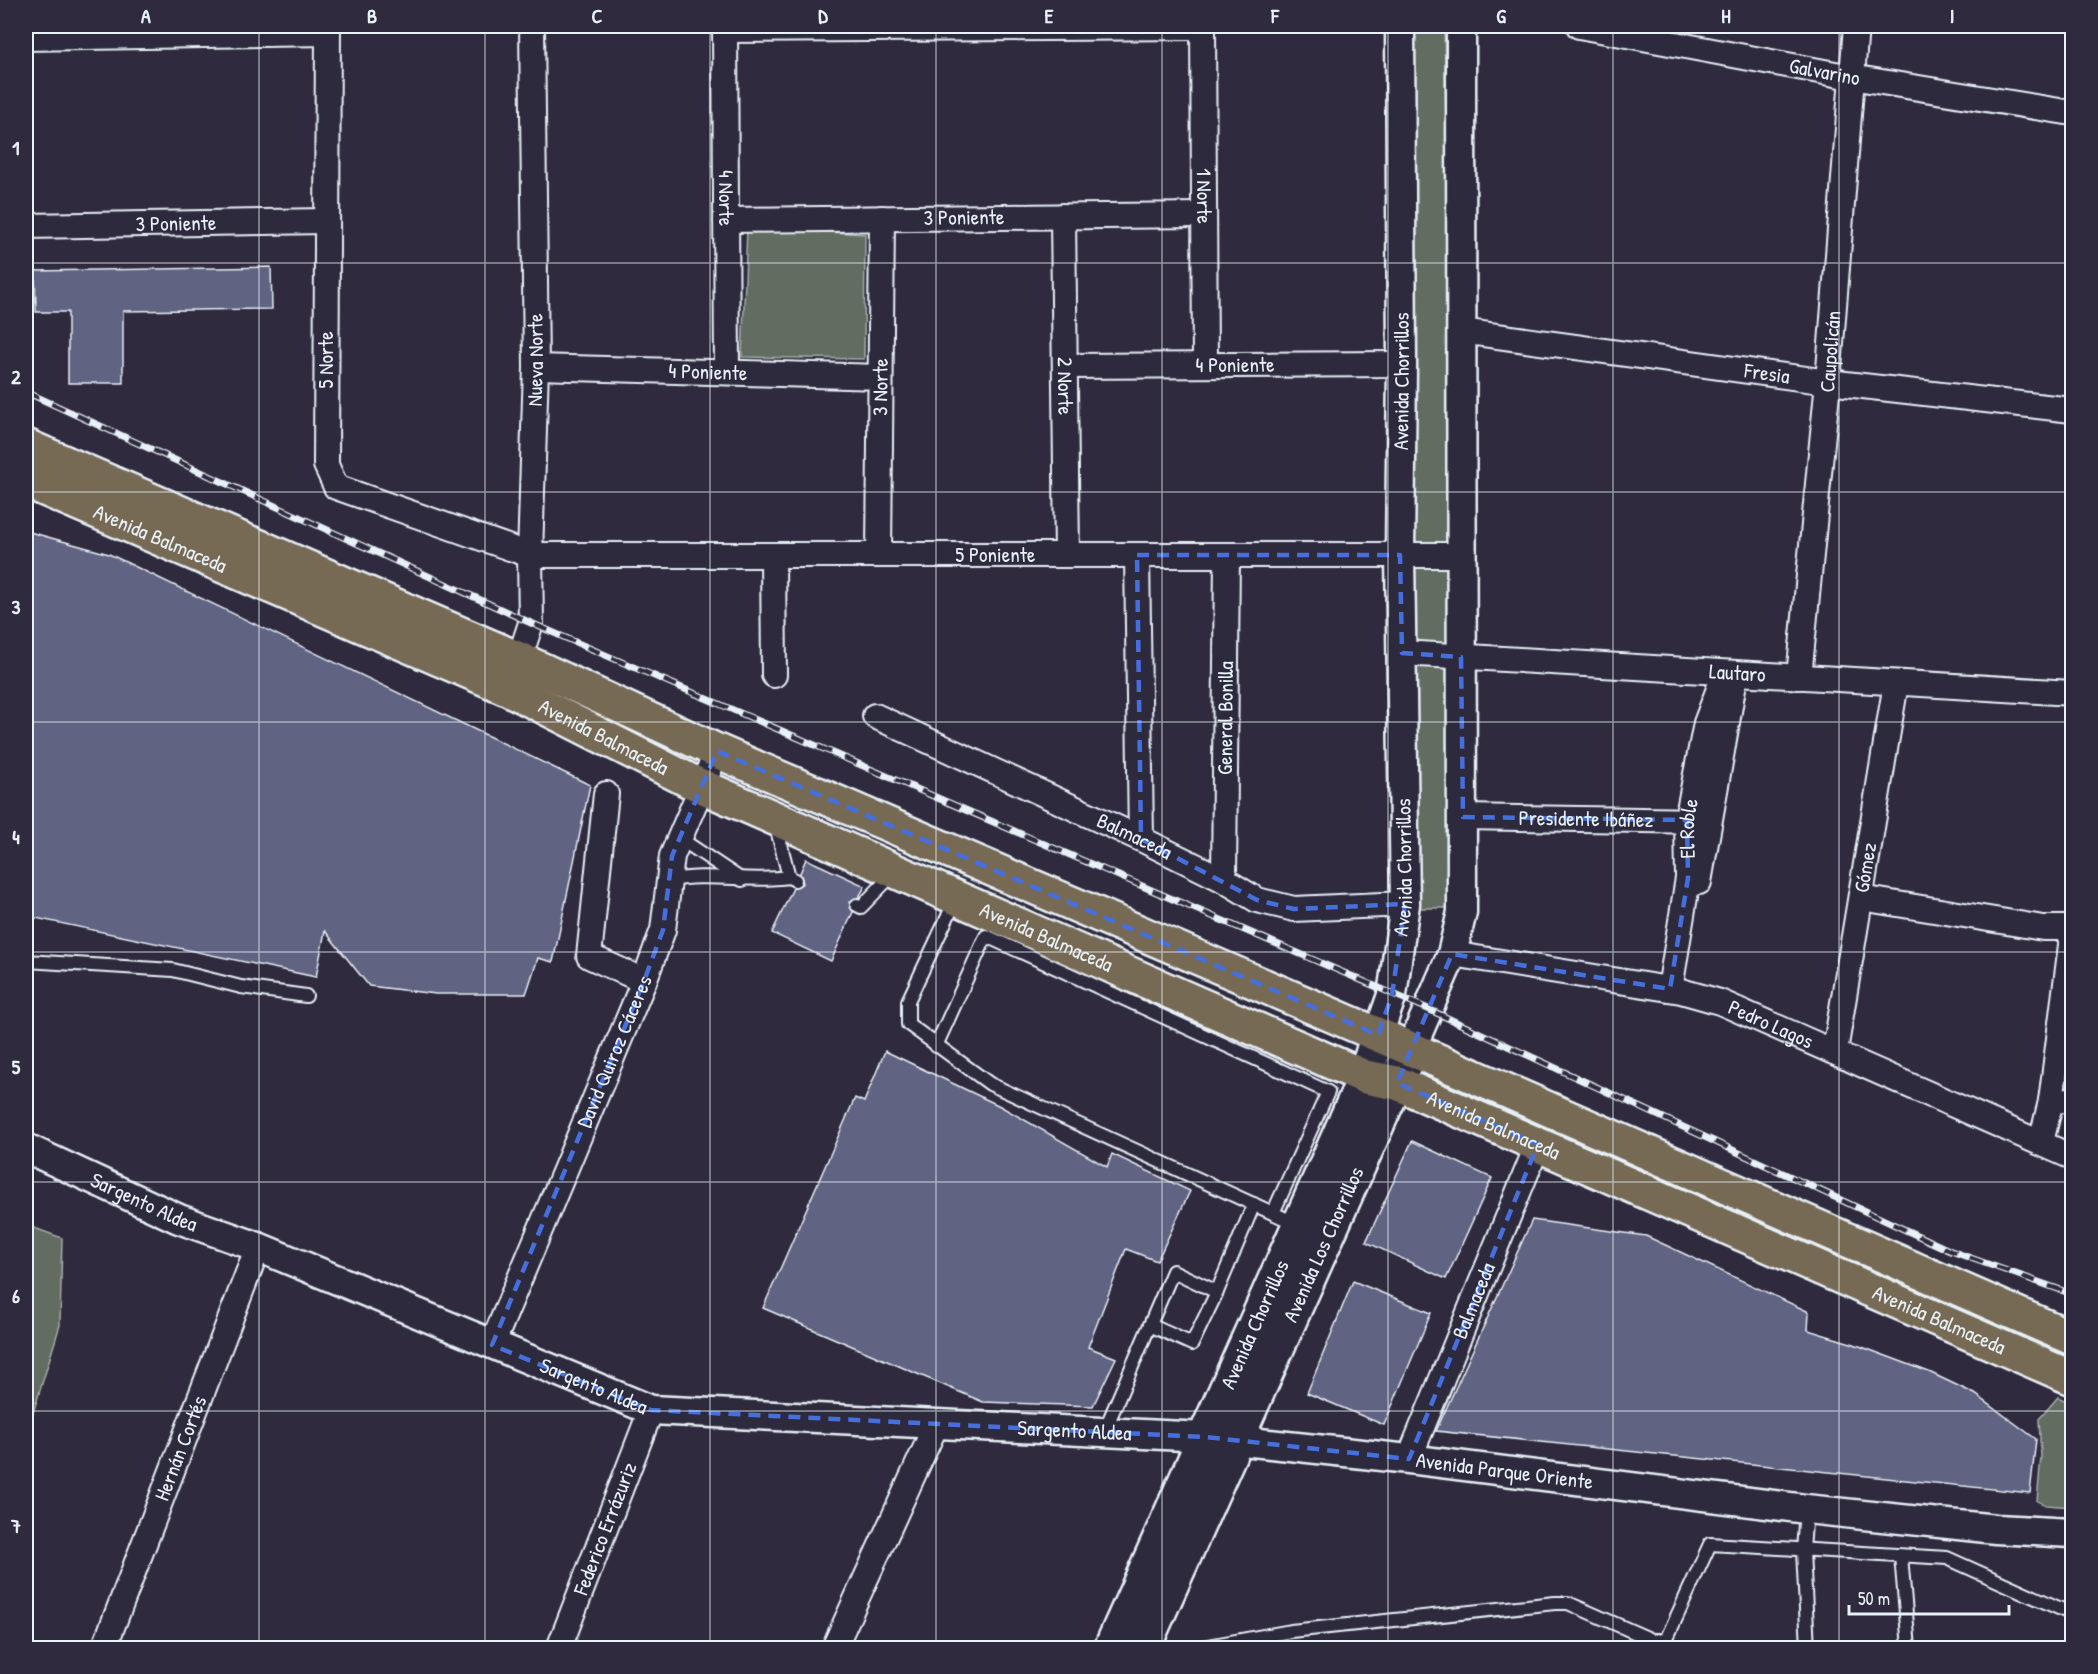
<svg xmlns="http://www.w3.org/2000/svg" width="2098" height="1674" viewBox="0 0 2098 1674" font-family="'Patrick Hand',sans-serif">
	<style>
		.green { fill: #626c60; stroke: #a5aeac; stroke-width: 1.5 }
		.building { fill: #616381; stroke: #e8f1f8; stroke-width: 1.5 }
		.lines { fill: none; stroke-linecap: round; stroke-linejoin: round }
		.service-casing { stroke: #e8f1f8; stroke-width: 16 }
		.minor-casing { stroke: #e8f1f8; stroke-width: 28 }
		.tertiary-casing { stroke: #e8f1f8; stroke-width: 33 }
		.secondary-casing { stroke: #e8f1f8; stroke-width: 38 }
		.primary-casing { stroke: #e8f1f8; stroke-width: 38 }
		.service { stroke: #2f2a3d; stroke-width: 12 }
		.minor { stroke: #2f2a3d; stroke-width: 24 }
		.tertiary { stroke: #2f2a3d; stroke-width: 28 }
		.secondary { stroke: #2f2a3d; stroke-width: 33 }
		.primary { stroke: #776a54; stroke-width: 33 }
		.rail-casing { stroke: #e8f1f8; stroke-width: 7 }
		.rail { stroke: #2f2a3d; stroke-width: 4.5; stroke-dasharray: 14; stroke-linecap: butt }
		.marked { fill: none; stroke: #466fde; stroke-width: 4.5; stroke-dasharray: 12 8; stroke-linejoin: round }
		.grid { fill: none; stroke: #e8f1f8; stroke-width: 1.5; stroke-opacity: 0.55 }
		.labels { text-anchor: middle; stroke-width: 5; stroke-linejoin: round; paint-order: stroke }
		.street-label { font-size: 21px; fill: #e8f1f8; stroke: #2f2a3d }
		.neatline { fill: none; stroke: #e8f1f8; stroke-width: 2 }
		.grid-label { font-size: 20px; text-anchor: middle; font-weight: bold; fill: #e8f1f8 }
	</style>
	<rect width="100%" height="100%" fill="#2f2a3d"/>
	<filter id="ink" filterUnits="userSpaceOnUse"><feTurbulence type="fractalNoise" baseFrequency=".0167" numOctaves="2"/><feDisplacementMap in="SourceGraphic" scale="12" xChannelSelector="R" yChannelSelector="G"/><feConvolveMatrix kernelMatrix="1 2 1 2 8 2 1 2 1" color-interpolation-filters="sRGB"/></filter>
	<g filter="url(#ink)">
		<g class="green">
			<path d="M1412,26H1444L1448,228L1452,908H1413Z"/>
			<path d="M747,228L865,234L864,359L742,357Z"/>
			<path d="M26,1225L62,1238L60,1325L26,1436Z"/>
			<path d="M2058,1397L2072,1404V1507L2046,1505L2037,1501L2041,1457L2039,1419Z"/>
		</g>
		<g class="building">
			<path d="M271,267L272,309L123,311V383H68V312H36L35,271Z"/>
			<path d="M26,531L109,554L590,785L553,962L538,958L526,994H436L369,986L325,931L316,977L26,916Z"/>
			<path d="M806,859L865,886L859,897L849,902L853,912L831,961L772,933L793,888L803,883L800,873Z"/>
			<path d="M885,1051L1000,1106L1107,1167L1112,1154L1190,1191L1157,1261L1126,1249L1088,1347L1116,1358L1093,1406L983,1402L763,1308L855,1098L864,1102Z"/>
			<path d="M1412,1141L1492,1178L1446,1279L1366,1242Z"/>
			<path d="M1532,1220L1646,1236L1809,1312L1808,1330L1854,1344L1929,1372L1975,1394L2036,1439L2030,1493L1436,1431Z"/>
			<path d="M1353,1281L1431,1313L1384,1425L1307,1393Z"/>
		</g>
		<g class="lines">
			<defs>
				<g id="service">
					<path d="M775,822L789,877L795,880"/>
					<path d="M679,838L742,880"/>
					<path d="M668,881C707,872 749,883 789,877"/>
					<path d="M956,899L908,1001V1024L990,1084L1299,1225"/>
					<path d="M857,905L861,907L895,872"/>
					<path d="M26,961L173,970L241,987L306,996"/>
					<path d="M936,1046L986,936L1328,1092L1273,1213"/>
					<path d="M1150,1325L1192,1344L1217,1292"/>
					<path d="M1104,1432L1173,1271L1217,1292L1254,1204"/>
					<path d="M1806,1509L1803,1551L1808,1648"/>
					<path d="M1901,1556L1909,1648"/>
					<path d="M1197,1648L1291,1631L1555,1603H1568L1652,1640H1666L1710,1544L1947,1558L2072,1614"/>
				</g>
				<g id="minor">
					<path id="s1" d="M328,26L326,465L336,487L530,555H1461"/>
					<path id="s2" d="M725,26L727,372"/>
					<path id="s3" d="M1203,26L1205,364"/>
					<path id="s4" d="M1579,26L1851,77L2072,113"/>
					<path d="M725,30L1203,27"/>
					<path d="M26,38L328,33"/>
					<path id="s5" d="M1063,216L1067,555"/>
					<path id="s6" d="M726,220L1203,215"/>
					<path id="s7" d="M26,226L327,221"/>
					<path id="s8" d="M1461,331L1828,382L2072,410"/>
					<path id="s9" d="M1067,366L1402,364"/>
					<path id="s10" d="M536,367L880,377"/>
					<path d="M773,555L774,675"/>
					<path id="s11" d="M879,555L882,218"/>
					<path d="M1137,555L1141,839"/>
					<path id="s12" d="M1402,653L2072,693"/>
					<path id="s13" d="M514,675L531,623L530,555L536,367L532,26"/>
					<path id="s14" d="M1799,677L1828,382L1856,26"/>
					<path id="s15" d="M875,716L1141,839L1224,880L1257,900L1294,909L1405,904"/>
					<path d="M606,794L589,956L644,981"/>
					<path id="s16" d="M1463,817L1704,821"/>
					<path id="s17" d="M1224,880L1227,555"/>
					<path d="M1699,882L1735,677"/>
					<path d="M1861,898L2043,928H2072"/>
					<path id="s18" d="M1452,954L1681,991L1720,1002L2072,1157"/>
					<path id="s19" d="M1670,989L1688,878L1687,820L1706,723L1725,673"/>
					<path id="s20" d="M1835,1051L1896,683"/>
					<path d="M2051,1101L2072,1100"/>
					<path d="M2041,1142L2051,1101L2072,937"/>
					<path id="s21" d="M492,1345L644,981L663,930L672,856L717,751"/>
					<path id="s22" d="M1409,1459L1538,1144"/>
					<path id="s23" d="M104,1648L258,1247"/>
					<path id="s24" d="M559,1648L651,1410"/>
					<path d="M834,1648L936,1425"/>
				</g>
				<g id="tertiary">
					<path id="s25" d="M1378,1035L1392,995L1405,904L1400,555L1402,364L1400,26"/>
					<path d="M1411,1049L1452,954L1462,912L1461,26"/>
					<path id="s26" d="M26,1148L179,1219L258,1247L651,1410L1205,1437L1409,1459L1806,1509L1996,1529L2072,1533"/>
				</g>
				<g id="secondary">
					<path id="s27" d="M1111,1648L1365,1077L1378,1035"/>
					<path id="s28" d="M1143,1648L1411,1049"/>
				</g>
				<g id="primary">
					<path d="M26,446L521,660L717,751L1411,1049L2072,1338"/>
					<path id="s29" d="M26,481L507,688L690,781L1365,1077L1397,1083L2072,1378"/>
				</g>
			</defs>
			<use href="#service" class="service-casing"/>
			<use href="#minor" class="minor-casing"/>
			<use href="#tertiary" class="tertiary-casing"/>
			<use href="#secondary" class="secondary-casing"/>
			<use href="#primary" class="primary-casing"/>
			<use href="#service" class="service"/>
			<use href="#minor" class="minor"/>
			<use href="#tertiary" class="tertiary"/>
			<use href="#secondary" class="secondary"/>
			<use href="#primary" class="primary"/>
			<defs>
				<path id="rail" d="M26,392L531,623L1428,1009L1951,1251L2072,1294"/>
			</defs>
			<use href="#rail" class="rail-casing"/>
			<use href="#rail" class="rail"/>
		</g>
	</g>
	<path class="marked" d="M1137,555H1400L1402,653L1461,657L1463,817L1687,820L1688,878L1670,989L1452,954L1397,1083L1538,1144L1409,1459L1205,1437L651,1410L492,1345L644,981L663,930L672,856L717,751L1378,1035L1392,995L1405,904L1294,909L1257,900L1141,839Z"/>
	<path class="grid" d="M259,26V1648M485,26V1648M710,26V1648M936,26V1648M1162,26V1648M1388,26V1648M1613,26V1648M1839,26V1648M26,263H2072M26,492H2072M26,722H2072M26,952H2072M26,1182H2072M26,1411H2072"/>
	<g class="labels">
		<g class="street-label">
			<text dy="7" stroke="none"><textPath href="#s4" startOffset="250">Galvarino</textPath></text>
			<text dy="7" stroke="none"><textPath href="#s3" startOffset="170">1 Norte</textPath></text>
			<text dy="7" stroke="none"><textPath href="#s2" startOffset="172">4 Norte</textPath></text>
			<text dy="7" stroke="none"><textPath href="#s6" startOffset="238">3 Poniente</textPath></text>
			<text dy="7" stroke="none"><textPath href="#s7" startOffset="150">3 Poniente</textPath></text>
			<text dy="7" stroke="none"><textPath href="#s14" startOffset="327">Caupolicán</textPath></text>
			<text dy="7" stroke="none"><textPath href="#s13" startOffset="318">Nueva Norte</textPath></text>
			<text transform="translate(326 360) rotate(-90)" y="7">5 Norte</text>
			<text dy="7" stroke="none"><textPath href="#s9" startOffset="168">4 Poniente</textPath></text>
			<text dy="7" stroke="none"><textPath href="#s10" startOffset="172">4 Poniente</textPath></text>
			<text dy="7" stroke="none"><textPath href="#s8" startOffset="309">Fresia</textPath></text>
			<text dy="7" stroke="none"><textPath href="#s25" startOffset="657">Avenida Chorrillos</textPath></text>
			<text dy="7" stroke="none"><textPath href="#s5" startOffset="170">2 Norte</textPath></text>
			<text dy="7" stroke="none"><textPath href="#s11" startOffset="168">3 Norte</textPath></text>
			<text dy="7" stroke="none"><textPath href="#s29" startOffset="146">Avenida Balmaceda</textPath></text>
			<text dy="7" stroke="none"><textPath href="#s1" startOffset="1134">5 Poniente</textPath></text>
			<text dy="7" stroke="none"><textPath href="#s12" startOffset="336">Lautaro</textPath></text>
			<text dy="7" stroke="none"><textPath href="#s17" startOffset="162">General Bonilla</textPath></text>
			<text dy="7" stroke="none"><textPath href="#s29" startOffset="632">Avenida Balmaceda</textPath></text>
			<text dy="7" stroke="none"><textPath href="#s16" startOffset="123">Presidente Ibáñez</textPath></text>
			<text dy="7" stroke="none"><textPath href="#s19" startOffset="162">El Roble</textPath></text>
			<text dy="7" stroke="none"><textPath href="#s15" startOffset="286">Balmaceda</textPath></text>
			<text dy="7" stroke="none"><textPath href="#s25" startOffset="171">Avenida Chorrillos</textPath></text>
			<text dy="7" stroke="none"><textPath href="#s20" startOffset="186">Gómez</textPath></text>
			<text dy="7" stroke="none"><textPath href="#s29" startOffset="1118">Avenida Balmaceda</textPath></text>
			<text dy="7" stroke="none"><textPath href="#s18" startOffset="328">Pedro Lagos</textPath></text>
			<text dy="7" stroke="none"><textPath href="#s21" startOffset="318">David Quiroz Cáceres</textPath></text>
			<text dy="7" stroke="none"><textPath href="#s29" startOffset="1604">Avenida Balmaceda</textPath></text>
			<text dy="7" stroke="none"><textPath href="#s26" startOffset="130">Sargento Aldea</textPath></text>
			<text dy="7" stroke="none"><textPath href="#s28" startOffset="442">Avenida Los Chorrillos</textPath></text>
			<text dy="7" stroke="none"><textPath href="#s22" startOffset="171">Balmaceda</textPath></text>
			<text dy="7" stroke="none"><textPath href="#s29" startOffset="2090">Avenida Balmaceda</textPath></text>
			<text dy="7" stroke="none"><textPath href="#s27" startOffset="354">Avenida Chorrillos</textPath></text>
			<text dy="7" stroke="none"><textPath href="#s26" startOffset="616">Sargento Aldea</textPath></text>
			<text dy="7" stroke="none"><textPath href="#s26" startOffset="1102">Sargento Aldea</textPath></text>
			<text dy="7" stroke="none"><textPath href="#s23" startOffset="214">Hernán Cortés</textPath></text>
			<text dy="7" stroke="none"><textPath href="#s26" startOffset="1534">Avenida Parque Oriente</textPath></text>
			<text dy="7" stroke="none"><textPath href="#s24" startOffset="128">Federico Errázuriz</textPath></text>
		</g>
	</g>
	<rect width="2098" height="1674" fill="none" stroke="#2f2a3d" stroke-width="66"/>
	<path d="M1849 1605v9h160v-9" fill="none" stroke="#e8f1f8" stroke-width="3"/>
	<text x="1858" y="1605" font-size="18" fill="#e8f1f8" stroke="#2f2a3d" stroke-width="4.5" paint-order="stroke">50 m</text>
	<rect x="33" y="33" width="2032" height="1608" class="neatline"/>
	<g class="grid-label">
		<text x="146" y="23">A</text>
		<text x="372" y="23">B</text>
		<text x="597" y="23">C</text>
		<text x="823" y="23">D</text>
		<text x="1049" y="23">E</text>
		<text x="1275" y="23">F</text>
		<text x="1501" y="23">G</text>
		<text x="1726" y="23">H</text>
		<text x="1952" y="23">I</text>
		<text x="16" y="155">1</text>
		<text x="16" y="384">2</text>
		<text x="16" y="614">3</text>
		<text x="16" y="844">4</text>
		<text x="16" y="1074">5</text>
		<text x="16" y="1303">6</text>
		<text x="16" y="1533">7</text>
	</g>
</svg>
